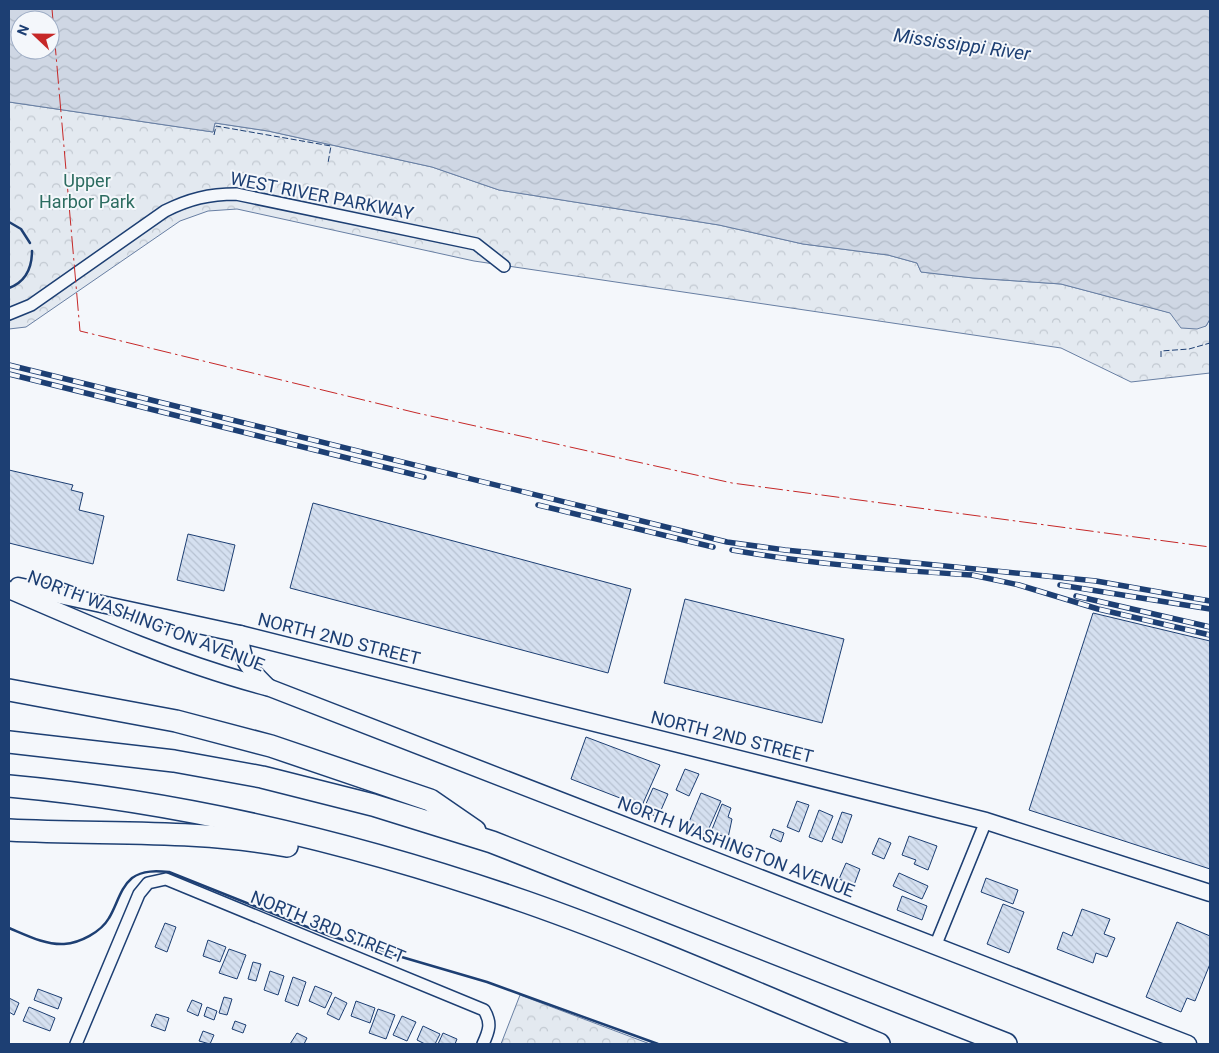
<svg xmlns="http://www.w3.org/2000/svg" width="1219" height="1053" viewBox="0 0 1219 1053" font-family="Roboto,sans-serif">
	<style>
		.forest { fill: url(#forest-crowns); stroke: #687fa3 }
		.water { fill: url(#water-waves); stroke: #687fa3; fill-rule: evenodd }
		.building { fill: url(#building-back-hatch); stroke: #1d3f73 }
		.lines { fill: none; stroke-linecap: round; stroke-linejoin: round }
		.street-casing { stroke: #1d3f73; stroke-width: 14 }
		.secondary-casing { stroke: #1d3f73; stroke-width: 19 }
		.highway-casing { stroke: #1d3f73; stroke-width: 24 }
		.street { stroke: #f4f7fb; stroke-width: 11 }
		.secondary { stroke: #f4f7fb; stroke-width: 16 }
		.highway { stroke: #f4f7fb; stroke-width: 21 }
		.rail-casing { stroke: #1d3f73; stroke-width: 5.5 }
		.rail { stroke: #f4f7fb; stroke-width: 4; stroke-dasharray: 11; stroke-linecap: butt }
		.fence { stroke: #1d3f73; stroke-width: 1; stroke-dasharray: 6 2.5; stroke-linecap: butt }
		.wall { stroke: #1d3f73; stroke-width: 2.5 }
		.power { stroke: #c62828; stroke-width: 1; stroke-dasharray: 18 4 2.5 4; stroke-linecap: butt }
		.labels { text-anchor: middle; stroke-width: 4; stroke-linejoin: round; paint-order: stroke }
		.park-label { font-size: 18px; fill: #2c6c60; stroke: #f4f7fb }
		.street-label { font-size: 18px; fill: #1d3f73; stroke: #f4f7fb }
		.water-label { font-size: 19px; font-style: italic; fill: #1d3f73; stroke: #f4f7fb }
	</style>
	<defs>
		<pattern id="forest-crowns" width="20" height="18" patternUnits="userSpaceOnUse" patternTransform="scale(1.25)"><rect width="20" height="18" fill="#e3e9f0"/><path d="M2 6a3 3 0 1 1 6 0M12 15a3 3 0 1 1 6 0" fill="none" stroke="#c2c9d1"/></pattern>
		<pattern id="water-waves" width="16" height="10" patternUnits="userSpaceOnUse" patternTransform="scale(1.25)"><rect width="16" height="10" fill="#cfd7e4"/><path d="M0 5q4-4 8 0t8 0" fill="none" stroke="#b1bac7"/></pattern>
		<pattern id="building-back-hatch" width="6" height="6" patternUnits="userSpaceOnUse" patternTransform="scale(1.25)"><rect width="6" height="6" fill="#d5e0f0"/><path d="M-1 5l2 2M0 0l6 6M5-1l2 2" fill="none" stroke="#b6c1d1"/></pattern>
	</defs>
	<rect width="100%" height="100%" fill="#f4f7fb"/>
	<g class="forest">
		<path d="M9,102L213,132L215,123L268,131L432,167L499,190L719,225L803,244L888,255L917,263L921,272L974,278L1061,284L1171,313L1206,326L1210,319V373L1131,382L1061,348L474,261L237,209L208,211L180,221L26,327L9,329Z"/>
		<path d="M520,995L650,1044H501Z"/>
	</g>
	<path class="water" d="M9,9H1210V319L1206,326L1197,329L1181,328L1170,313L1061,284L973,278L921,272L917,263L888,255L803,244L719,225L499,190L432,167L268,131L215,123L213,132L9,102ZM20,20H50V50H20Z"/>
	<g class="building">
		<path d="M9,470L73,485L71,490L83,493L79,510L104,516L93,564L9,543Z"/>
		<path d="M313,503L631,589L608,673L290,588Z"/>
		<path d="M188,534L235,545L224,591L177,580Z"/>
		<path d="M685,599L844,639L822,723L664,683Z"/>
		<path d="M1093,613L1210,641V869L1029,810Z"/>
		<path d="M586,737L660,765L640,810L619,802L620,798L571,779Z"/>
		<path d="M685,769L699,774L689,796L676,790Z"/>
		<path d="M653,788L668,794L658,817L648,813L650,809L645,806Z"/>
		<path d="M701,793L721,801L706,835L687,827Z"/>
		<path d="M797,801L809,805L799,832L787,827Z"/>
		<path d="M722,804L731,808L728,817L732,819L728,838L711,832Z"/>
		<path d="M819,810L833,816L822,842L809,837Z"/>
		<path d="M842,812L852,815L842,843L832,839Z"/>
		<path d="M773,829L784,833L781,842L770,837Z"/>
		<path d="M909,836L937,846L928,870L914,864L916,860L902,855Z"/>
		<path d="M879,838L891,843L884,859L872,854Z"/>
		<path d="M846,863L860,869L854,885L839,879Z"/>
		<path d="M899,873L928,886L922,899L893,886Z"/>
		<path d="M986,878L1018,890L1013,904L981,892Z"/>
		<path d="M902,896L927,906L922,920L897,910Z"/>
		<path d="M1003,904L1024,912L1009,953L987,944Z"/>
		<path d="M1082,909L1110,919L1104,934L1115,938L1107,957L1096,953L1093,963L1057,949L1063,932L1072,936Z"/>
		<path d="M1177,922L1210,936V964L1195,1001L1187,998L1181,1012L1146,997Z"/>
		<path d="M165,923L176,927L167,952L155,947Z"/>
		<path d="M208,940L226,947L220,962L203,956Z"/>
		<path d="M229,949L246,955L237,979L219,973Z"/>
		<path d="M253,962L261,964L256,981L248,979Z"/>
		<path d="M270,971L284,976L278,995L264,990Z"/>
		<path d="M293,977L306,982L298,1006L285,1001Z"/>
		<path d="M315,986L332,993L325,1008L309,1001Z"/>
		<path d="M38,989L62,998L58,1009L34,1000Z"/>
		<path d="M224,997L232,999L227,1015L219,1013Z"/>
		<path d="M335,997L347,1003L339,1020L327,1014Z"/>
		<path d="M9,998L19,1003L14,1015L9,1012Z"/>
		<path d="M192,1000L202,1004L198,1016L187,1011Z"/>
		<path d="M356,1001L375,1008L370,1023L351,1016Z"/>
		<path d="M29,1007L55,1018L50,1031L23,1021Z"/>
		<path d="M207,1007L217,1011L214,1020L204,1016Z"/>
		<path d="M378,1009L395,1015L386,1039L369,1033Z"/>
		<path d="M156,1014L169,1018L165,1031L151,1026Z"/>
		<path d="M402,1016L416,1022L407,1041L393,1035Z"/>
		<path d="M235,1021L246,1025L243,1033L232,1029Z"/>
		<path d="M423,1026L440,1034L435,1044H425L417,1040Z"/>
		<path d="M203,1031L214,1035L210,1044L199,1041Z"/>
		<path d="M297,1033L307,1038L304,1044H290Z"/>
		<path d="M443,1033L457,1039L455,1044H438Z"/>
	</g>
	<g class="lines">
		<defs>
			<g id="street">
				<path d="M9,314L31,305L165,211C189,199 209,194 236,194L476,244L504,266"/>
				<path d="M936,944L986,821"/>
				<path d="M76,1044L139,894L148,883L166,879L484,1010C492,1023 489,1031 483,1044"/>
			</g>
			<g id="secondary">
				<path d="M18,586L240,634L986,821L1210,893"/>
				<path d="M9,590C94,627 181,665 270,688L1188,1044"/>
				<path d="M240,634C242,663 248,667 268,687"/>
			</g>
			<g id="highway">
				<path d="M9,690L176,721L271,746L430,800L475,831"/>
				<path d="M9,742L174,761L262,777L373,805L492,842L1006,1044"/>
				<path d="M9,786C185,802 359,844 526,902C646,944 762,996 879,1044"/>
				<path d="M9,830C103,835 194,829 287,846"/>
			</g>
		</defs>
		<use href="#street" class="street-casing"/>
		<use href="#secondary" class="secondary-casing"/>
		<use href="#highway" class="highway-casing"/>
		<use href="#street" class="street"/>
		<use href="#secondary" class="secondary"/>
		<use href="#highway" class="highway"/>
		<defs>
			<g id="rail">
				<path d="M9,365L727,542L785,550L1096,581L1210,601"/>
				<path d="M9,374L424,477"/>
				<path d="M538,505L713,547"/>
				<path d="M732,550C811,564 891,570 971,575"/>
				<path d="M972,575L1019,585L1098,609L1210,635"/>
				<path d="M1060,585L1210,609"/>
				<path d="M1076,596L1210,627"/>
			</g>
		</defs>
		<use href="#rail" class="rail-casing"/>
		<use href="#rail" class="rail"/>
		<g class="fence">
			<path d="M214,135L216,126L331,146L328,163"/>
			<path d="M1161,357V351L1189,349L1210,343"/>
		</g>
		<g class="wall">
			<path d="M9,222L21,229L30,243"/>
			<path d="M9,288C25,282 32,268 32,251"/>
			<path d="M9,928C26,935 45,945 64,944C80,943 101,932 109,918C117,905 120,888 132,878C143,870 157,871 169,872L330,936L487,982L658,1044"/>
		</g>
		<path class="power" d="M52,9L80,331L417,413L732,483L1210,547"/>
	</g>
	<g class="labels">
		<g class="park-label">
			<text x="87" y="187">Upper<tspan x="87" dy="21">Harbor Park</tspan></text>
		</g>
		<g class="street-label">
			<text transform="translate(322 196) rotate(11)" y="6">WEST RIVER PARKWAY</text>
			<text transform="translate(146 621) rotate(21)" y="6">NORTH WASHINGTON AVENUE</text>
			<text transform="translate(339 639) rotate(14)" y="6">NORTH 2ND STREET</text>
			<text transform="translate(732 737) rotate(14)" y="6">NORTH 2ND STREET</text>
			<text transform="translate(736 847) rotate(21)" y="6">NORTH WASHINGTON AVENUE</text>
			<text transform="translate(328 927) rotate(22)" y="6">NORTH 3RD STREET</text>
		</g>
		<g class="water-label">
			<text transform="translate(962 44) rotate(8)" y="7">Mississippi River</text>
		</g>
	</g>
	<rect width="1219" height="1053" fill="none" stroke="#1d3f73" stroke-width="20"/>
	<g transform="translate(35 35) rotate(292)"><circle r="24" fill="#f4f7fb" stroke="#9eadc5"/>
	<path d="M0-4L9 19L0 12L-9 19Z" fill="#c62828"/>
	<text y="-8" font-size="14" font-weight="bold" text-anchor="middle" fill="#1d3f73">N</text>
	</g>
</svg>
